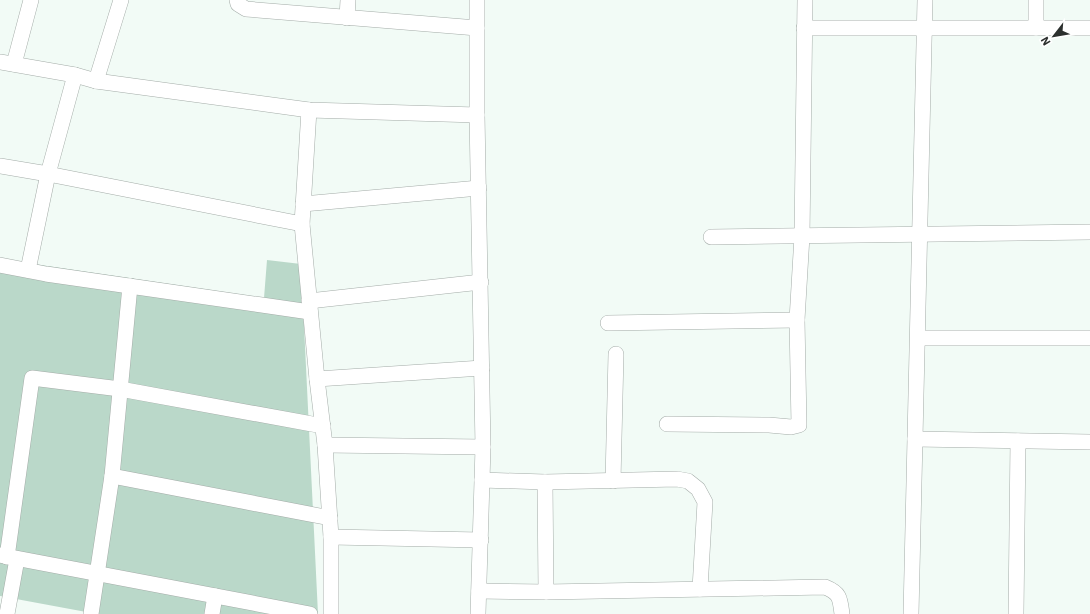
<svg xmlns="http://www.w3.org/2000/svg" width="1090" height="614" viewBox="0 0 1090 614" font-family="'IBM Plex Sans',sans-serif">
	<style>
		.green { fill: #bad8c9 }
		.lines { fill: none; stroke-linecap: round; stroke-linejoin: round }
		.street-casing { stroke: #a4aca8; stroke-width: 16 }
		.street { stroke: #fff; stroke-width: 15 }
	</style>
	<rect width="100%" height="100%" fill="#f2fbf6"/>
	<path class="green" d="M0,259L264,298L267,260L301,264L318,614H97L0,596Z"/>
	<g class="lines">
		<defs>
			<g id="street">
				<path d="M237,0L238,4L246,9L477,28"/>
				<path d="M477,0V115L483,447L478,614"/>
				<path d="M347,18L348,0"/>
				<path d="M804,28H1090"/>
				<path d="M1036,28V0"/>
				<path d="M0,62L75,75L96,81L309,110L477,115"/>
				<path d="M14,64L31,0"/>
				<path d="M96,81L121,0"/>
				<path d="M309,110L302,224L317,379L325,445L331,537V614"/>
				<path d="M0,166L48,174L302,224"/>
				<path d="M303,204L479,188"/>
				<path d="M711,237L1090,232"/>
				<path d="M0,265L46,274L310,312"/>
				<path d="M28,270L48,174L75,75"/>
				<path d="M309,301L481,282"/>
				<path d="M608,323L797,320"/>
				<path d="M918,338H1090"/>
				<path d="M317,379L482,368"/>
				<path d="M667,424L769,425L791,427L799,425L797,320L802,236L805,0"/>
				<path d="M915,439L1090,442"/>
				<path d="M325,445L483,447"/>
				<path d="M112,476L330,518"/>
				<path d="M482,480L545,482L677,479L688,481L698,489L705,502L700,589"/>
				<path d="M613,481L616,354"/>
				<path d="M545,482L546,592"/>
				<path d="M331,537L481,540"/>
				<path d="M0,555L310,614"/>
				<path d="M7,557L32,378L120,389L323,426"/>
				<path d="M479,591L546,592L825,587C840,593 840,598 842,614"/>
				<path d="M7,614L17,559"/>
				<path d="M91,614L112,476L130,286"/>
				<path d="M212,614L215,596"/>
				<path d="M911,614L925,0"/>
				<path d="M1016,614L1018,441"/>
			</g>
		</defs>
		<use href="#street" class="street-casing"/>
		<use href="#street" class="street"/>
	</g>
	<g transform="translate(1054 36) rotate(239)" stroke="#ffffff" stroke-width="3" paint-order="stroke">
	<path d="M0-3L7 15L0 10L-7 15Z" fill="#2c302e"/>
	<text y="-6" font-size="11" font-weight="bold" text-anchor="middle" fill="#2c302e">N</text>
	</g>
</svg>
